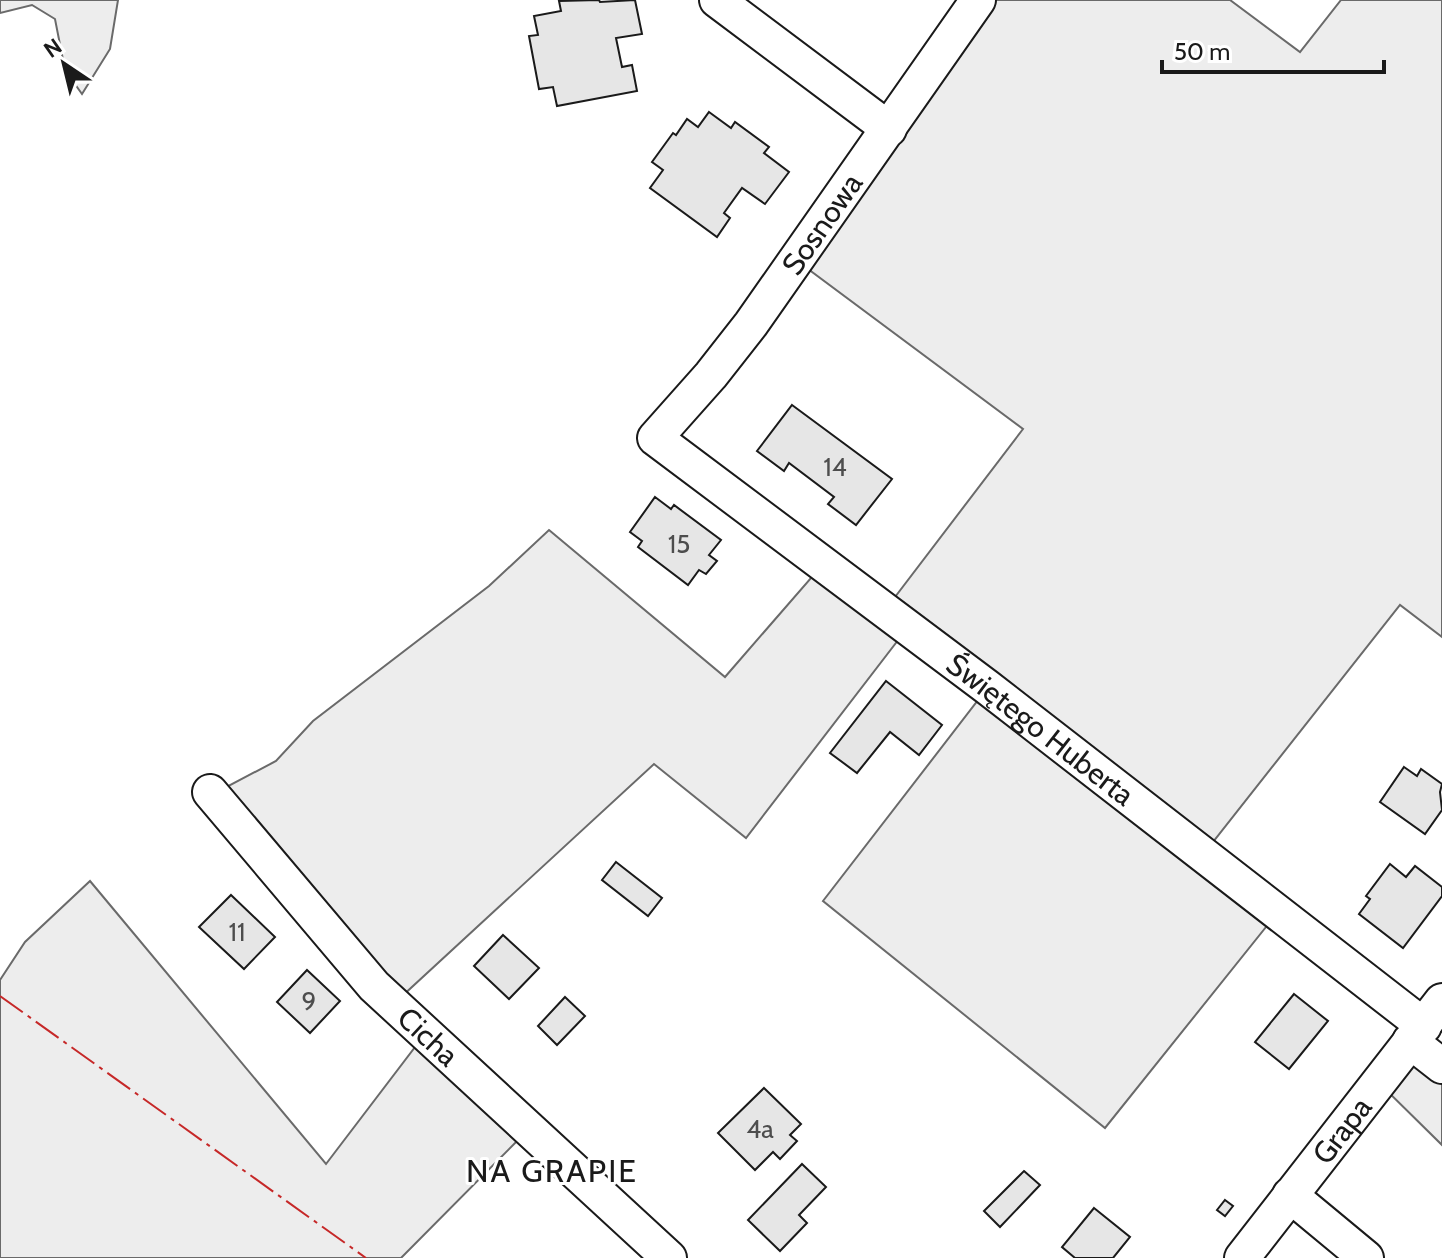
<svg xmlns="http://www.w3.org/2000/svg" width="1442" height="1258" viewBox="0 0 1442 1258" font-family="Cabin,sans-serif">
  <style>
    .green { fill: #ededed; stroke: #6a6a6a; stroke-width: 2 }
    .building { fill: #e6e6e6; stroke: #1a1a1a; stroke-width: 2 }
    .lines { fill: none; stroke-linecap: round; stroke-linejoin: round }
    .minor-casing { stroke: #1a1a1a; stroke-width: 38 }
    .minor { stroke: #fff; stroke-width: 34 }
    .power { stroke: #c62828; stroke-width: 2; stroke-dasharray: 28 6 4 6; stroke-linecap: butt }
    .labels { text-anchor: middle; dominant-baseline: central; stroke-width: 6; stroke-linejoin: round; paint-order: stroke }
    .number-label { font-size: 26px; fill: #4d4d4d }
    .street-label { font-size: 30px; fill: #1a1a1a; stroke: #fff }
    .neighbourhood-label { font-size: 32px; letter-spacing: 2px; fill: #1a1a1a; stroke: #fff }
  </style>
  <rect width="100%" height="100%" fill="#fff"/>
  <g class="green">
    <polygon points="0,0 118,0 110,49 82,94 65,70 55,19 32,5 0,13"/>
    <polygon points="983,0 1230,0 1300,52 1341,0 1442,0 1442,637 1400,605 1209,847 892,601 1023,429 800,263"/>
    <polygon points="549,530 725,677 817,571 902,635 746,838 654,764 400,998 215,793 276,761 313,721 489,586"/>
    <polygon points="982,695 1274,917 1105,1128 823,901"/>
    <polygon points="90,881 326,1164 425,1034 529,1129 401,1258 0,1258 0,980 25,942"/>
    <polygon points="1410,1041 1442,1066 1442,1145 1379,1083"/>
  </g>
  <g class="building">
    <polygon points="599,0 600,2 635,0 642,34 616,38 622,67 632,65 637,91 557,106 553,87 539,89 529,36 538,35 534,16 561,11 559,1"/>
    <polygon points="709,112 731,128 735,122 769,147 764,153 789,172 765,204 742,188 724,213 730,218 717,237 650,188 663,170 652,162 673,133 676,135 687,119 698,127"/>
    <polygon points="792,405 892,479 856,525 828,504 834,497 789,463 784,471 757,451"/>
    <polygon points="655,497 671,509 674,505 721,540 709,555 717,561 706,574 699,570 688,585 638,547 642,541 630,532"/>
    <polygon points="886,681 942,725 919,755 890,732 857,773 830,753"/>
    <polygon points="1404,767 1417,776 1421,769 1442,784 1440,792 1442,810 1425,834 1380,802"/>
    <polygon points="616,862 662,898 648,916 602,880"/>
    <polygon points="1390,864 1406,877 1415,866 1442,887 1442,896 1403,948 1359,914 1370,899 1366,896"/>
    <polygon points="231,895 275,937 244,969 199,927"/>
    <polygon points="503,935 539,968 509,999 474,966"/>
    <polygon points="307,970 340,1001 310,1033 277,1002"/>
    <polygon points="1294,994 1328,1021 1289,1069 1255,1042"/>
    <polygon points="565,997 585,1016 557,1045 538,1026"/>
    <polygon points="764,1088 801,1124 790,1135 797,1141 780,1159 773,1152 755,1170 718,1133"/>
    <polygon points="802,1164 826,1187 799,1215 807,1223 780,1251 748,1220"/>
    <polygon points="1024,1171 1040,1185 1000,1227 984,1211"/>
    <polygon points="1225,1200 1233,1206 1225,1216 1217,1210"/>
    <polygon points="1094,1208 1130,1237 1113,1258 1075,1258 1062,1247"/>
  </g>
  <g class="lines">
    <defs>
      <g id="minor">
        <polyline points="717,0 889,129"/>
        <path id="s1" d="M978,0l-227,324 -40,51 -56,63 332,249 437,339"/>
        <path id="s2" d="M210,792l164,194 295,272"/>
        <polyline points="1410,1041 1442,1066"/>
        <polyline points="1290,1195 1366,1258"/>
        <path id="s3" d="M1242,1258l200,-257"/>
      </g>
    </defs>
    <use href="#minor" class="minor-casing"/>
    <use href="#minor" class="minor"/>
    <polyline class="power" points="0,996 366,1258"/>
  </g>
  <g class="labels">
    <g class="number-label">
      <text x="835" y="467">14</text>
      <text x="679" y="544">15</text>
      <text x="237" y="932">11</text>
      <text x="309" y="1001">9</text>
      <text x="760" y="1129">4a</text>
    </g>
    <g class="street-label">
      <text transform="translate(822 224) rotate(-55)">Sosnowa</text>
      <text stroke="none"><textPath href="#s1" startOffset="1028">Świętego Huberta</textPath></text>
      <text stroke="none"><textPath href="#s2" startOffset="328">Cicha</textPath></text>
      <text stroke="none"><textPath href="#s3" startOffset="162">Grapa</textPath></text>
    </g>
    <g class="neighbourhood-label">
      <text x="552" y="1170">NA GRAPIE</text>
    </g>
  </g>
  <g transform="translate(64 64) rotate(325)" stroke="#ffffff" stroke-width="6" paint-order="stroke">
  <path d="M0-6L14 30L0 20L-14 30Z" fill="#1a1a1a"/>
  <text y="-12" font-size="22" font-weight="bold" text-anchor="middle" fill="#1a1a1a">N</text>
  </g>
  <path d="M1162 60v12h222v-12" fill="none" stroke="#1a1a1a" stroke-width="4"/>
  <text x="1174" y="60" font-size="24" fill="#1a1a1a" stroke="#ffffff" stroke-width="6" paint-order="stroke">50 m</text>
</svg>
